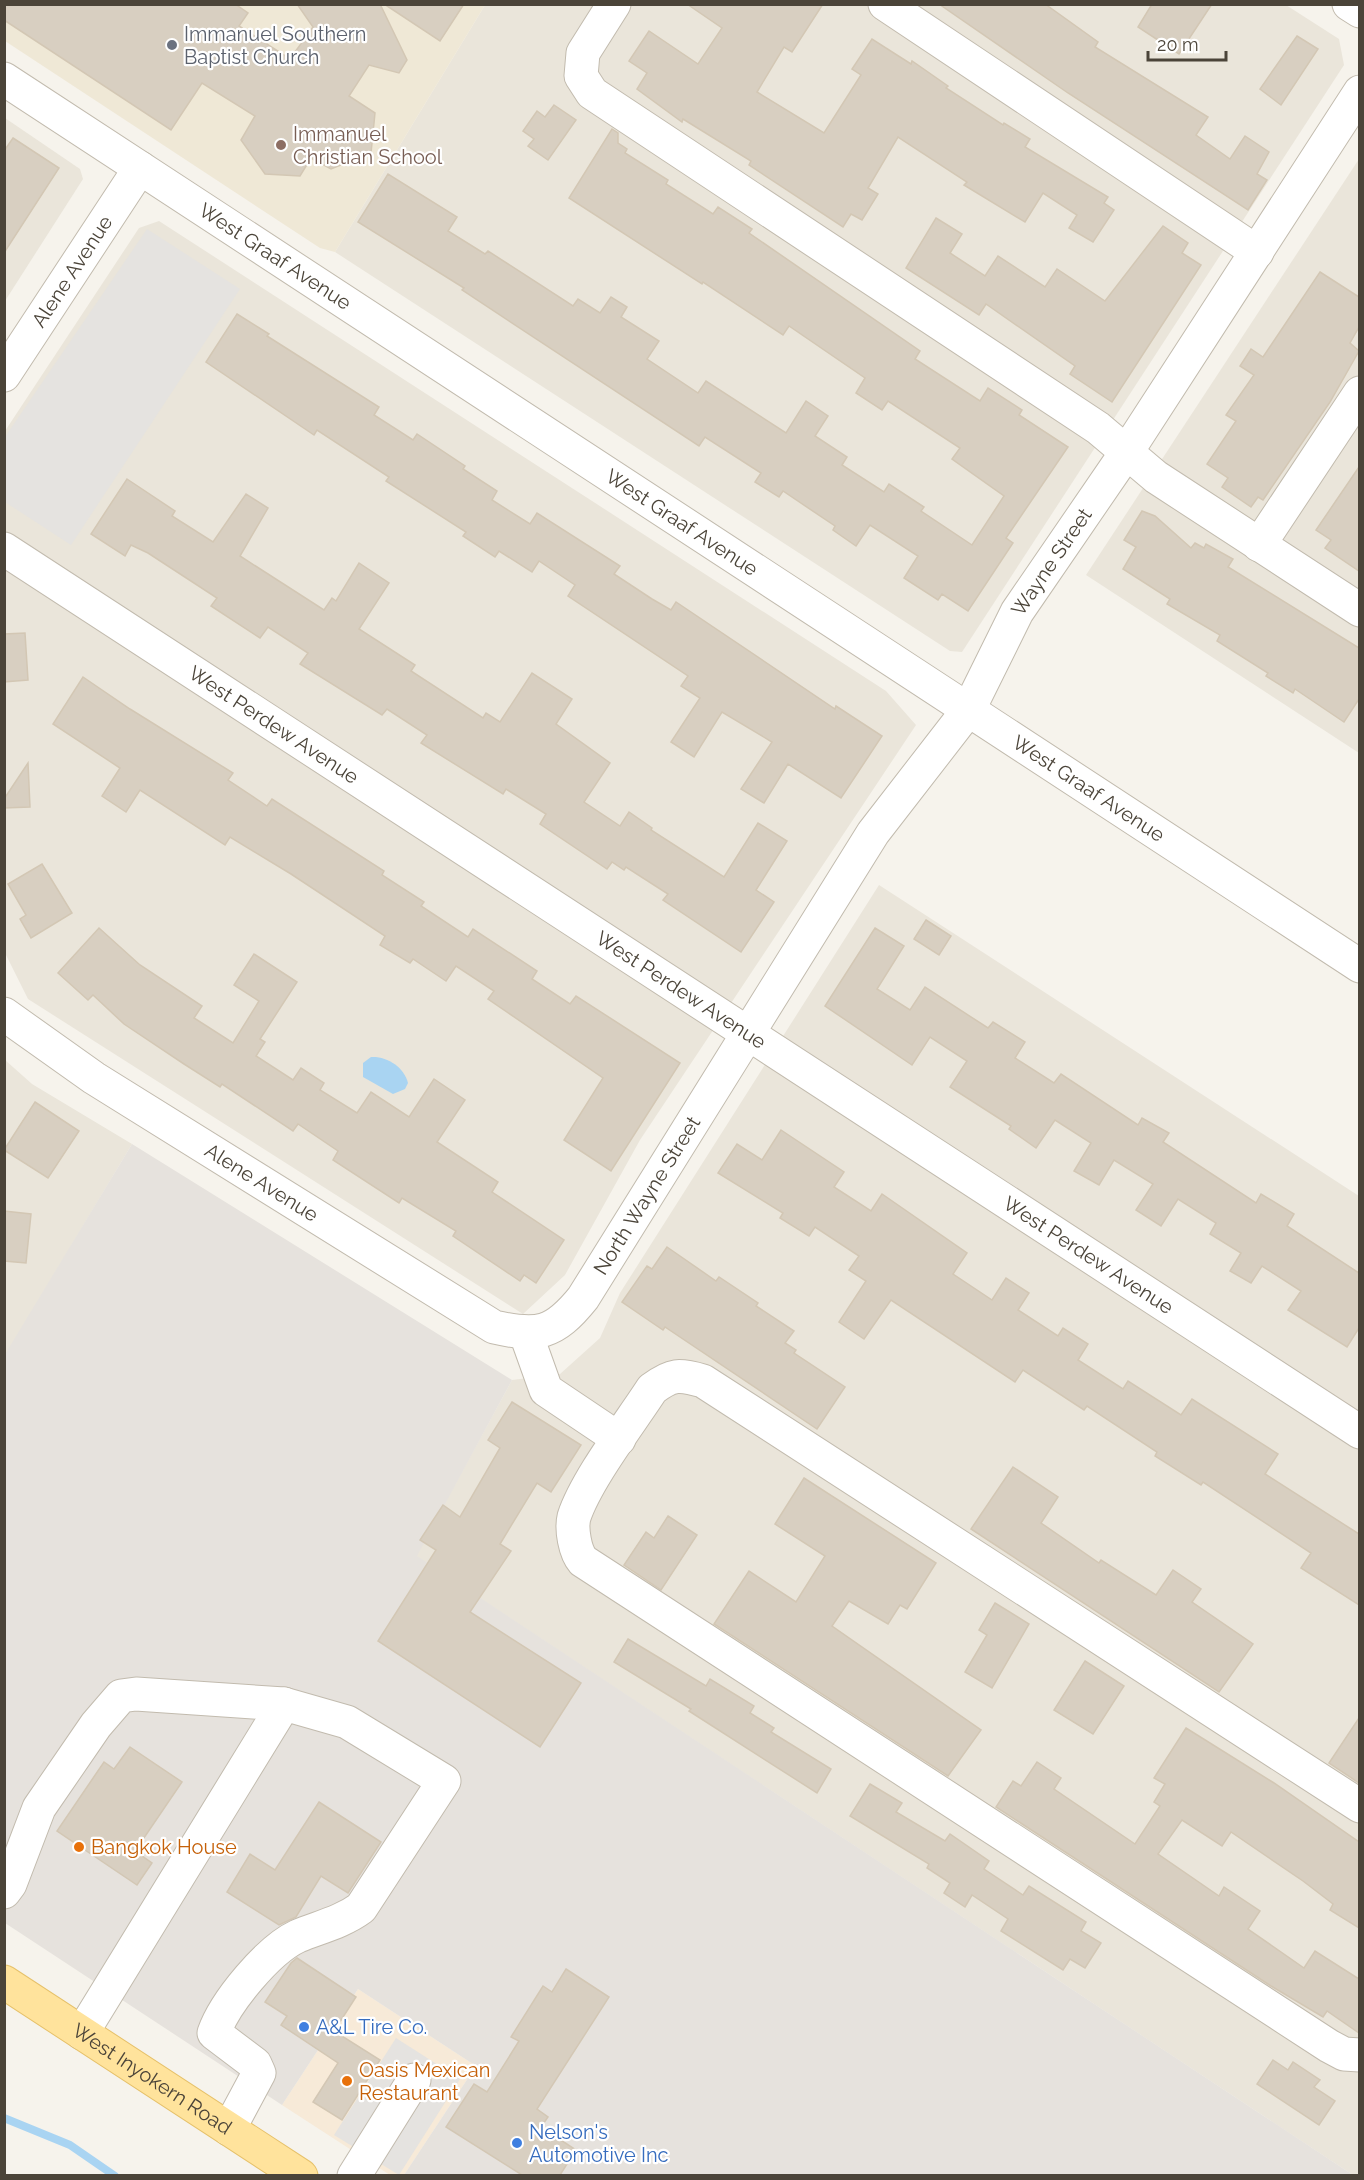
<svg xmlns="http://www.w3.org/2000/svg" width="1364" height="2180" viewBox="0 0 1364 2180" font-family="Raleway,sans-serif">
  <style>
    .residential { fill: #eae5da }
    .commercial { fill: #f7ead8 }
    .industrial { fill: #e6e2dd }
    .education { fill: #efe8d6 }
    .parking { fill: #e5e3e0 }
    .water { fill: #a9d4f2 }
    .lines { fill: none; stroke-linecap: round; stroke-linejoin: round }
    .stream { stroke: #a9d4f2; stroke-width: 8 }
    .building { fill: #d8cfc1; stroke: #d3c7b4; stroke-width: 1.5 }
    .minor-casing { stroke: #c2bbae; stroke-width: 35 }
    .major-casing { stroke: #e6c16a; stroke-width: 35 }
    .minor { stroke: #fff; stroke-width: 33 }
    .major { stroke: #ffe39c; stroke-width: 33 }
    .worship-dot { fill: #6b7280; stroke: #fff; stroke-width: 2 }
    .education-dot { fill: #8d6e63; stroke: #fff; stroke-width: 2 }
    .food-dot { fill: #e8710a; stroke: #fff; stroke-width: 2 }
    .shop-dot { fill: #3f7fe0; stroke: #fff; stroke-width: 2 }
    .labels { text-anchor: middle; dominant-baseline: central; stroke-width: 4.5; stroke-linejoin: round; paint-order: stroke }
    .worship-label { font-size: 20px; fill: #5b616d; stroke: #fff; text-anchor: start }
    .education-label { font-size: 20px; fill: #785e54; stroke: #fff; text-anchor: start }
    .street-label { font-size: 20px; fill: #4b4439; stroke: #fff }
    .food-label { font-size: 20px; fill: #c56008; stroke: #fff; text-anchor: start }
    .shop-label { font-size: 20px; fill: #366cbe; stroke: #fff; text-anchor: start }
  </style>
  <rect width="100%" height="100%" fill="#f6f3ec"/>
  <g class="residential">
    <polygon points="485,5 1286,5 1339,39 1344,65 962,652 950,651 335,252"/>
    <polygon points="5,118 80,169 83,179 5,301"/>
    <polygon points="1359,159 1359,753 1086,575"/>
    <polygon points="159,221 886,691 916,725 640,1140 565,1275 523,1314 28,999 5,953 5,431 139,228"/>
    <polygon points="879,885 1359,1196 1359,2175 1353,2175 416,1556 512,1380 560,1374 600,1338 620,1293"/>
    <polygon points="5,1060 32,1084 132,1144 5,1356"/>
  </g>
  <polygon class="commercial" points="358,1989 476,2066 404,2175 390,2175 282,2105"/>
  <polygon class="industrial" points="132,1144 512,1380 417,1556 1353,2175 404,2175 476,2066 358,1989 282,2105 5,1923 4,1356"/>
  <polygon class="education" points="4,5 485,5 335,252 320,248 5,41"/>
  <g class="parking">
    <polygon points="147,229 240,289 71,545 5,502 5,437"/>
    <polygon points="396,2038 460,2079 399,2175 334,2135"/>
  </g>
  <path class="water" d="M371,1057c16,-1 33,10 37,26l-3,6 -12,5 -30,-17v-14z"/>
  <g class="lines">
    <polyline class="stream" points="4,2118 70,2145 115,2176"/>
  </g>
  <g class="building">
    <polygon points="4,4 235,4 248,13 239,26 290,59 313,27 297,4 380,4 407,60 399,73 369,65 349,96 375,113 371,153 331,169 311,158 300,176 265,174 241,140 255,116 202,83 171,130 4,20"/>
    <polygon points="384,4 464,4 440,41"/>
    <polygon points="687,4 823,4 792,52 784,47 757,92 824,133 861,75 852,69 872,39 911,64 912,61 948,86 946,88 1003,125 1004,123 1030,139 1025,147 1108,197 1104,203 1114,210 1093,242 1069,228 1077,215 1043,193 1025,222 964,185 967,182 898,137 868,188 878,194 862,220 851,214 843,227 749,165 751,161 683,119 682,122 637,89 647,73 629,61 649,31 698,64 722,28"/>
    <polygon points="939,4 1045,4 1098,42 1095,47 1208,117 1196,135 1230,159 1245,136 1269,152 1257,174 1267,180 1248,210 1068,93"/>
    <polygon points="1152,4 1212,4 1179,54 1138,27"/>
    <polygon points="1297,36 1318,49 1281,105 1260,89"/>
    <polygon points="554,105 576,120 548,160 528,146 534,139 523,131 537,111 545,117"/>
    <polygon points="612,129 618,133 618,143 627,149 625,153 668,180 666,184 713,214 718,207 752,229 749,233 920,351 915,359 980,401 988,388 1022,410 1019,415 1068,447 1006,538 1013,543 968,611 942,594 938,600 904,578 918,556 870,525 856,546 833,530 835,526 783,491 779,497 755,482 761,473 705,437 699,446 462,290 464,288 358,222 388,174 457,217 448,231 485,254 488,251 573,306 578,299 600,313 611,297 627,307 621,317 659,341 647,359 698,393 706,381 786,433 806,401 828,416 815,436 847,457 842,465 884,492 889,484 924,507 921,511 972,545 1004,496 952,459 960,448 888,401 882,410 856,393 865,378 789,326 783,335 703,282 702,284 569,198"/>
    <polygon points="13,138 59,168 4,253 4,151"/>
    <polygon points="936,218 962,234 950,253 985,276 998,256 1045,287 1057,269 1105,301 1163,226 1188,243 1182,253 1201,265 1112,402 1070,374 1075,366 986,304 979,315 906,268"/>
    <polygon points="1320,272 1359,297 1359,327 1350,343 1359,351 1330,402 1263,500 1258,497 1251,507 1222,487 1228,478 1207,464 1236,421 1226,415 1254,375 1240,366 1251,349 1263,357"/>
    <polygon points="237,314 269,334 267,336 379,407 374,415 413,440 417,434 465,466 463,469 497,491 492,500 530,524 537,513 620,566 614,574 652,599 671,610 676,602 835,709 836,706 882,736 841,798 788,764 764,803 741,789 772,742 722,712 694,757 671,742 700,698 681,686 688,676 568,596 575,585 539,561 532,572 499,551 495,557 463,536 466,532 386,481 389,477 317,430 314,435 206,362"/>
    <polygon points="1359,467 1359,571 1325,548 1331,540 1316,530"/>
    <polygon points="127,479 175,511 172,516 213,542 246,494 268,508 240,556 324,610 332,598 336,601 359,563 389,583 359,629 415,665 411,671 483,718 486,713 500,722 532,673 572,699 556,724 610,763 584,802 620,826 629,812 652,828 651,830 724,877 758,823 787,841 756,890 774,902 741,952 663,900 668,894 626,867 624,870 612,862 607,869 540,824 546,814 506,789 503,794 421,743 427,735 387,709 382,715 300,664 308,653 268,627 260,638 211,606 217,598 148,553 131,545 125,556 91,534"/>
    <polygon points="1142,511 1155,516 1191,548 1195,543 1204,548 1206,544 1233,559 1228,567 1359,648 1359,699 1344,722 1295,689 1293,693 1266,676 1268,673 1217,641 1220,635 1167,604 1170,599 1123,569 1136,547 1124,540"/>
    <polygon points="25,633 28,680 4,682 4,634"/>
    <polygon points="83,677 130,709 233,773 228,780 267,806 272,799 384,871 382,875 424,902 421,906 468,937 473,929 537,971 532,979 570,1004 576,996 680,1063 611,1171 564,1140 603,1078 488,999 494,991 456,966 446,981 413,959 410,963 380,945 385,936 291,874 230,837 225,845 140,790 126,812 102,796 120,768 53,724"/>
    <polygon points="28,763 30,807 4,808 4,799"/>
    <polygon points="42,864 72,913 31,938 20,919 26,915 8,884"/>
    <polygon points="926,920 951,936 939,955 914,939"/>
    <polygon points="99,928 140,965 202,1006 194,1018 233,1043 259,1001 234,985 254,954 297,982 260,1039 265,1042 256,1056 293,1080 301,1068 324,1083 320,1090 357,1113 371,1092 409,1117 434,1079 465,1100 437,1142 498,1182 492,1192 564,1240 536,1283 524,1275 520,1281 453,1236 456,1231 402,1198 399,1203 333,1160 338,1151 298,1124 293,1131 222,1084 220,1087 184,1064 124,1024 93,995 88,1000 58,973"/>
    <polygon points="875,928 904,946 877,989 910,1010 925,987 988,1028 993,1022 1025,1042 1015,1058 1054,1083 1061,1074 1138,1125 1142,1118 1169,1133 1163,1142 1256,1203 1261,1194 1294,1214 1287,1226 1359,1273 1359,1328 1347,1347 1288,1310 1301,1291 1262,1266 1251,1283 1230,1271 1241,1253 1210,1234 1216,1223 1178,1199 1161,1226 1136,1210 1153,1184 1114,1160 1099,1185 1074,1171 1091,1143 1055,1120 1036,1148 1009,1129 1011,1126 950,1087 967,1061 930,1037 912,1065 825,1006"/>
    <polygon points="35,1102 79,1131 48,1178 4,1150"/>
    <polygon points="781,1130 844,1172 834,1187 871,1211 882,1194 967,1253 953,1274 992,1300 1006,1278 1029,1293 1018,1310 1058,1336 1063,1328 1088,1344 1078,1360 1123,1389 1128,1381 1181,1415 1192,1399 1278,1454 1265,1474 1359,1534 1359,1605 1301,1568 1311,1553 1203,1482 1201,1485 1155,1456 1157,1452 1087,1406 1084,1410 1023,1370 1015,1382 891,1300 864,1339 839,1322 866,1281 849,1270 859,1256 815,1227 809,1236 780,1218 783,1213 718,1173 737,1144 762,1160"/>
    <polygon points="4,1211 31,1214 26,1263 4,1261"/>
    <polygon points="667,1247 716,1281 719,1277 758,1303 756,1306 794,1331 785,1343 796,1350 794,1353 845,1387 817,1429 665,1327 663,1330 622,1302 647,1266 652,1269"/>
    <polygon points="512,1402 581,1445 551,1492 537,1483 500,1544 511,1551 470,1612 581,1683 540,1747 378,1641 436,1550 420,1540 443,1505 460,1517 500,1448 488,1440"/>
    <polygon points="1013,1467 1058,1497 1041,1523 1099,1563 1101,1560 1156,1595 1173,1570 1201,1589 1192,1602 1253,1644 1219,1692 971,1529"/>
    <polygon points="804,1478 936,1563 907,1609 900,1605 888,1624 849,1601 832,1626 981,1730 948,1776 714,1624 749,1571 796,1602 825,1556 775,1524"/>
    <polygon points="668,1516 697,1535 661,1590 624,1565 646,1532 654,1538"/>
    <polygon points="995,1603 1029,1624 992,1688 965,1672 987,1635 979,1630"/>
    <polygon points="628,1639 706,1686 710,1679 754,1706 750,1713 774,1728 771,1732 831,1769 817,1793 689,1711 691,1709 614,1662"/>
    <polygon points="1085,1661 1124,1686 1093,1734 1054,1710"/>
    <polygon points="1359,1718 1359,1783 1329,1763"/>
    <polygon points="1186,1728 1274,1783 1359,1842 1359,1928 1330,1910 1333,1904 1303,1881 1231,1832 1222,1846 1182,1820 1158,1854 1219,1896 1224,1887 1260,1911 1248,1929 1304,1968 1315,1951 1359,1979 1359,2033 1327,2011 1323,2017 1271,1986 996,1807 1013,1781 1021,1786 1037,1762 1061,1778 1054,1789 1135,1844 1160,1806 1154,1802 1165,1784 1154,1778"/>
    <polygon points="130,1747 182,1782 135,1851 152,1863 137,1885 57,1831 104,1762 114,1769"/>
    <polygon points="870,1784 902,1803 896,1812 945,1841 950,1834 989,1861 984,1869 1023,1895 1029,1886 1086,1922 1081,1931 1101,1943 1085,1968 1070,1959 1063,1970 1001,1931 1008,1919 972,1895 965,1907 944,1893 950,1883 927,1868 929,1864 850,1816"/>
    <polygon points="319,1802 381,1842 348,1893 321,1876 296,1917 279,1925 227,1892 250,1854 275,1870"/>
    <polygon points="297,1958 356,1997 334,2031 380,2060 342,2120 313,2102 338,2063 281,2025 287,2016 265,2002 291,1963"/>
    <polygon points="566,1969 609,1997 537,2109 548,2117 541,2127 576,2150 560,2175 522,2175 446,2127 474,2084 487,2092 519,2041 511,2037 543,1986 552,1992"/>
    <polygon points="1273,2060 1288,2070 1293,2062 1320,2080 1314,2087 1335,2101 1319,2125 1257,2084"/>
  </g>
  <g class="lines">
    <defs>
      <g id="minor">
        <polyline points="614,4 583,53 581,76 592,93 1098,428 1156,477 1360,610"/>
        <polyline points="885,4 1257,252"/>
        <polyline points="1349,4 1360,11"/>
        <path id="s1" d="M4,79l1356,887"/>
        <path id="s2" d="M4,375l136,-207"/>
        <polyline points="1259,545 1360,393"/>
        <path id="s3" d="M4,549l1356,883"/>
        <path id="s4" d="M4,1014l90,64 400,249c44,10 60,7 89,-29l290,-465 96,-124 48,-97 109,-159 234,-361"/>
        <polyline points="526,1334 546,1390 619,1439"/>
        <path d="M1360,1806l-657,-425c-24,-7 -31,-7 -51,8 -22,34 -66,91 -78,128 -3,12 1,35 9,44l746,485 15,8 16,1"/>
        <path d="M4,1892l6,-8 29,-76 57,-83 25,-29 15,-2 148,10 63,18 97,59 -83,127c-19,14 -41,19 -63,28 -30,14 -73,66 -84,97l41,31 4,9 -30,56"/>
        <polyline points="82,2033 284,1704"/>
        <polyline points="354,2176 414,2080"/>
      </g>
      <g id="major">
        <path id="s5" d="M4,1982l297,194"/>
      </g>
    </defs>
    <use href="#minor" class="minor-casing"/>
    <use href="#major" class="major-casing"/>
    <use href="#minor" class="minor"/>
    <use href="#major" class="major"/>
  </g>
  <circle class="worship-dot" cx="172" cy="45" r="6"/>
  <circle class="education-dot" cx="281" cy="145" r="6"/>
  <g class="food-dot">
    <circle cx="79" cy="1847" r="6"/>
    <circle cx="347" cy="2081" r="6"/>
  </g>
  <g class="shop-dot">
    <circle cx="304" cy="2027" r="6"/>
    <circle cx="517" cy="2143" r="6"/>
  </g>
  <g class="labels">
    <g class="worship-label">
      <text x="184" y="34">Immanuel Southern<tspan x="184" dy="23">Baptist Church</tspan></text>
    </g>
    <g class="education-label">
      <text x="293" y="134">Immanuel<tspan x="293" dy="23">Christian School</tspan></text>
    </g>
    <g class="street-label">
      <text stroke="none"><textPath href="#s1" startOffset="324">West Graaf Avenue</textPath></text>
      <text stroke="none"><textPath href="#s2" startOffset="124">Alene Avenue</textPath></text>
      <text stroke="none"><textPath href="#s1" startOffset="810">West Graaf Avenue</textPath></text>
      <text stroke="none"><textPath href="#s4" startOffset="1557">Wayne Street</textPath></text>
      <text stroke="none"><textPath href="#s3" startOffset="322">West Perdew Avenue</textPath></text>
      <text stroke="none"><textPath href="#s1" startOffset="1296">West Graaf Avenue</textPath></text>
      <text stroke="none"><textPath href="#s3" startOffset="808">West Perdew Avenue</textPath></text>
      <text stroke="none"><textPath href="#s4" startOffset="308">Alene Avenue</textPath></text>
      <text stroke="none"><textPath href="#s4" startOffset="804">North Wayne Street</textPath></text>
      <text stroke="none"><textPath href="#s3" startOffset="1294">West Perdew Avenue</textPath></text>
      <text stroke="none"><textPath href="#s5" startOffset="177">West Inyokern Road</textPath></text>
    </g>
    <g class="food-label">
      <text x="91" y="1847">Bangkok House</text>
      <text x="359" y="2070">Oasis Mexican<tspan x="359" dy="23">Restaurant</tspan></text>
    </g>
    <g class="shop-label">
      <text x="316" y="2027">A&amp;L Tire Co.</text>
      <text x="529" y="2132">Nelson's<tspan x="529" dy="23">Automotive Inc</tspan></text>
    </g>
  </g>
  <rect width="1364" height="2180" fill="none" stroke="#4b4439" stroke-width="12"/>
  <path d="M1148 51v9h78v-9" fill="none" stroke="#4b4439" stroke-width="3"/>
  <text x="1157" y="51" font-size="18" fill="#4b4439" stroke="#ffffff" stroke-width="4.5" paint-order="stroke">20 m</text>
</svg>
